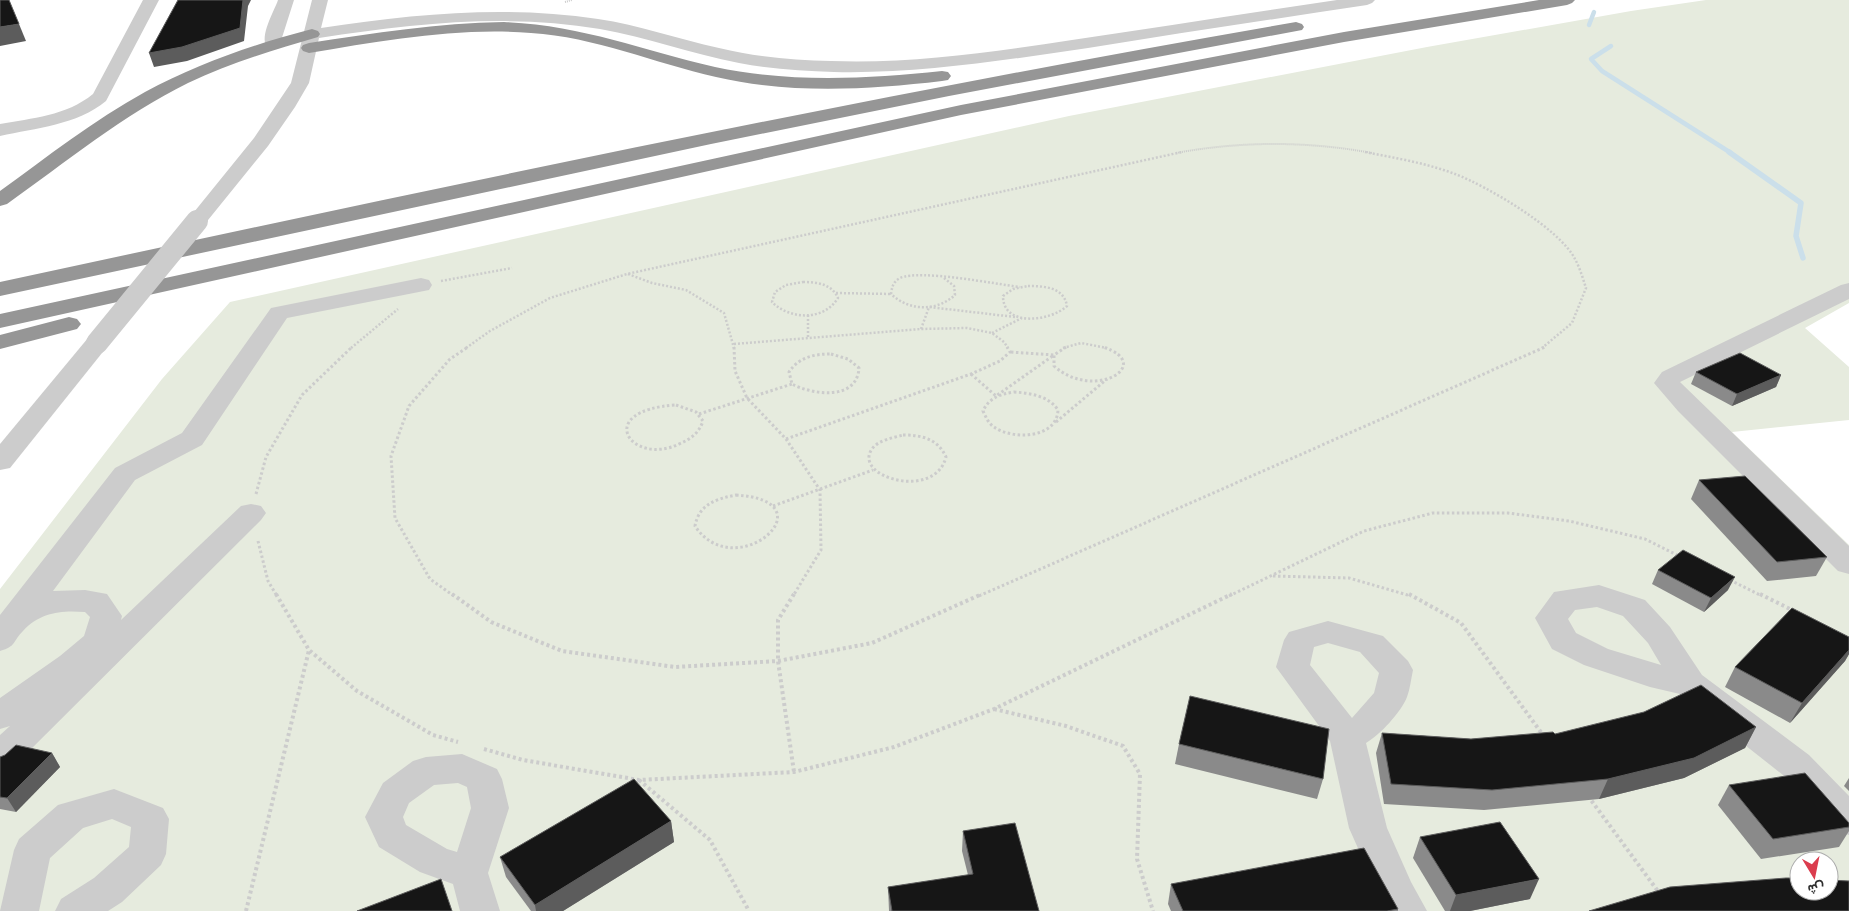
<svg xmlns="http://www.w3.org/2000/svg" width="1849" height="911" viewBox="0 0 1849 911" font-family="Overpass,Vazirmatn,sans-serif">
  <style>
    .green { fill: #e6ebde; fill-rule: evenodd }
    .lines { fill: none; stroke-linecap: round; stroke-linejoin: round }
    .stream-far1 { stroke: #cbdfea; stroke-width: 4.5 }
    .stream { stroke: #cbdfea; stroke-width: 5.5 }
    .path-far3 { stroke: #ccc; stroke-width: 2; stroke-dasharray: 1 1; stroke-linecap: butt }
    .path-far2 { stroke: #ccc; stroke-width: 2.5; stroke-dasharray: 2 2; stroke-linecap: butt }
    .path-far1 { stroke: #ccc; stroke-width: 3; stroke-dasharray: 2.5 2.5; stroke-linecap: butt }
    .path { stroke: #ccc; stroke-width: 4; stroke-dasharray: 3 3; stroke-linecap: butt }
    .minor { fill: #ccc; fill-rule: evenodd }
    .highway { fill: #969696; fill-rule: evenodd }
    .minor-bridge { stroke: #ccc; stroke-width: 22 }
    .wall { fill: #8a8a8a }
    .shaded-wall { fill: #5c5c5c }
    .building { fill: #161616; stroke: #5c5c5c }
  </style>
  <rect width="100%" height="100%" fill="#fff"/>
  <path class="green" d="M1706,0h143v303l-44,25 44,39v53l-117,12 117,113v366h-1849v-322l162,-210 68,-77 839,-186 358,-69 204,-36zM1799,861h30v30h-30z"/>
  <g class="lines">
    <g class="stream-far1">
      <polyline points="1589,25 1594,12"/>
      <polyline points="1611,46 1591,59 1602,71 1731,153"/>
    </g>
    <polyline class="stream" points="1729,152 1801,203 1796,236 1803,258"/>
    <g class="path-far3">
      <polyline points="565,2 572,0"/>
      <path d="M1176,153c65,-12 131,-12 196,0"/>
    </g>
    <g class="path-far2">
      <path d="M1365,152c30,6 61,11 90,22 32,12 105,55 120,85 5,9 8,20 11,29l-14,35 -30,25"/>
      <polyline points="628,274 652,283 686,290 724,313 734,348"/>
      <path d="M944,278l10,8 1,9c-19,17 -46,16 -64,-1 1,-7 2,-12 9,-16 20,-9 95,6 120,9"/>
      <polyline points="441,281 512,268"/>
      <path d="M803,282c14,0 29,2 35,16 -14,23 -48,22 -66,4l3,-10 11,-7z"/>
      <path d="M1028,286c16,0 36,1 39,20 -16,15 -64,22 -64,-10l10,-7z"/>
      <polyline points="836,293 891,294"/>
      <polyline points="808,315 808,337"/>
      <polyline points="921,329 929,307 1015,317"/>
      <polyline points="992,333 1022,318"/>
      <polyline points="734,344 921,329 967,328 992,333 1004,342 1008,348"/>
      <polyline points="351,348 398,309"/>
      <polyline points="466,348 490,331 550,298 627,274 1182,152"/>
      <polyline points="1063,348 1081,343 1107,348"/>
    </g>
    <g class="path-far1">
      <polyline points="734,347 735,371 747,398 786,439 820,490 821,550 793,596"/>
      <path d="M1066,347l-12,8v11c40,36 102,-2 49,-19"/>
      <path d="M831,354l17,5 11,9c-2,33 -46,27 -67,16l-3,-12c10,-15 25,-18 42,-18z"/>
      <polyline points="971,374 996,396 1054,355 1010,352"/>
      <path d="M1014,392c16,1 35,4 44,18 -1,29 -46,30 -64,17 -6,-4 -8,-10 -11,-16 6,-13 17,-17 31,-19z"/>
      <path d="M676,405l20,7 7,9c-4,12 -12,18 -24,23 -48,23 -87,-34 -3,-39z"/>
      <polyline points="699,414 792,384"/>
      <polyline points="1056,422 1107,379"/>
      <path d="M903,435c19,0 35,4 43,22 -11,44 -94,20 -74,-8 6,-9 21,-11 31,-14z"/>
      <polyline points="786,439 971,374 1000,361 1010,352 1007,347"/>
      <polyline points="256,494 266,457 302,395 352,347"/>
      <path d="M736,495c97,6 -1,92 -41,31 4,-22 21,-27 41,-31z"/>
      <polyline points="773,506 873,470"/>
      <polyline points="258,541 268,581 277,596"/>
      <polyline points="1273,576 1349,578 1411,596"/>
      <polyline points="1730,580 1762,596"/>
      <polyline points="454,596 430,579 395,518 391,456 409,406 450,359 468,347"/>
      <polyline points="979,596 1545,347"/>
      <polyline points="1229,596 1364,531 1433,513 1508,513 1569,521 1645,539 1679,556"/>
    </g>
    <g class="path">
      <polyline points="276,594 309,650 357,691 433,735 458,742"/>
      <polyline points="452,594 491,622 562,651 675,667 778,661 872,643 982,594"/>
      <polyline points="794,594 778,620 778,661 794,772"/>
      <polyline points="1409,594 1461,623 1543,735"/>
      <polyline points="1760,594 1794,611"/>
      <polyline points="994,709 1066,726 1123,746 1140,774 1137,859 1153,911"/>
      <polyline points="484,749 523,760 639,780 794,772 894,747 994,709 1232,594"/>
      <polyline points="639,780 710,840 749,911"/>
      <polyline points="1588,796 1660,894"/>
      <polyline points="246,911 309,650"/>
    </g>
    <g class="minor">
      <path d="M143,0h16l-53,101c-29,24 -70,27 -106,35v-12c32,-6 66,-8 93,-30z"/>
      <path d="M278,0h16l-15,47h-12c-8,-11 7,-35 11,-47z"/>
      <path d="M312,0h16l-7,28c92,-14 185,-23 277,-9 41,6 80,20 121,29 37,9 74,12 112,13 80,3 162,-9 241,-21 89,-13 177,-27 265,-40h38l-3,3 -5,2c-93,14 -186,28 -279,43 -83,12 -169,26 -254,24 -31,-1 -64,-3 -95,-9 -47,-9 -92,-26 -139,-34 -94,-16 -188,-5 -281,9l-10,45 -14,24 -27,39 -64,79 -7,2 -7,-2 -4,-4 4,-4 64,-79 37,-55z"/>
      <path d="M421,278l8,2 3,5 -3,5 -142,28 -85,127 -67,35 -82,111 32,-1 22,4 15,22 -1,4 120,-114 10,-2 10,2 5,7 -5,7 -248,247 -13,4v-36l10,-9 -10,3v-31l60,-42 24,-20 6,-19 -5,-5c-23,-2 -45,0 -62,19 -11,11 -6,15 -23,20v-36l115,-147 67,-35 89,-125z"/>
      <polygon points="1849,283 1849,299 1680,382 1849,546 1849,574 1838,571 1678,411 1654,383 1662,372 1841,285"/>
      <polygon points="97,336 106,338 109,343 106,348 10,468 0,470 0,444 88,338"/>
      <path d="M1599,585l46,15 25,27 32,48 107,80 40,41v39l-13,-4 -53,-56 -103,-81 -30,-7 -66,-22 -32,-16 -17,-31 19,-26zM1597,607l26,9 25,27 13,22 -53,-16 -32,-16 -8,-14 7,-9z"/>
      <path d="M1328,621l55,15 25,25 5,9c-2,9 -3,19 -6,27 -6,15 -27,38 -41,46l21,85 24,54 16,29h-41l-37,-83 -19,-87 -54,-74 8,-27 5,-8zM1328,643l32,9 19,21 -5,20 -22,25 -42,-53 4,-18z"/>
      <path d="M462,754l35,15 5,10 7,29 -21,65 12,38h-40l-7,-27 -33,-12 -41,-25 -14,-30 18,-34 30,-22 13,-4zM458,783l9,4 4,21 -14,44 -10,-3 -41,-24 -3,-8 6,-14 25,-18z"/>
      <polygon points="114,789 163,808 169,819 166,854 161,865 122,902 108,911 55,911 61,899 94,878 129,847 131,827 112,819 83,828 50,858 39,911 0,911 14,850 19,839 58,805"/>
    </g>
    <g class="highway">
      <polygon points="1539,0 1575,0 1572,3 1567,5 1344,42 961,115 0,328 0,314 961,105 1344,32"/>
      <path d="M504,22c78,3 137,28 211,45 75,16 151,12 227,4l6,1 3,4 -3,4 -6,1c-76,9 -152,13 -226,-4 -62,-14 -121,-40 -185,-44 -74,-6 -149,8 -222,20l-6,-2 -2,-3 2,-3 6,-2c65,-10 129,-20 195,-21z"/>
      <path d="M1296,22l6,2 2,3 -2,3 -353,66 -238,48 -711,152v-14c431,-93 862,-185 1296,-260z"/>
      <path d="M312,29l6,2 2,3 -2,3c-44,13 -89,26 -130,46 -65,32 -122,79 -181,121l-7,2v-15c47,-34 94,-71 145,-99 52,-28 109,-48 167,-63z"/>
      <polygon points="69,317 77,319 81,324 77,329 0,349 0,335"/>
    </g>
    <polyline class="minor-bridge" points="97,343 197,221"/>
  </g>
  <g class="wall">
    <polygon points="1696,372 1781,375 1776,387 1732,406 1691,384"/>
    <polygon points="1699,480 1827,557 1816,576 1767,581 1691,499"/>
    <polygon points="1658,570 1728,590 1704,612 1652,584"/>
    <polygon points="1849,637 1849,654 1845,661 1790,723 1725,687 1735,667"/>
    <polygon points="1756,727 1745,748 1684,778 1599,799 1484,810 1384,804 1376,753 1382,733 1471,739 1555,734"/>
    <polygon points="1179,744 1323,779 1317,799 1175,764"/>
    <polygon points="52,753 60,767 16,812 0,809 0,757"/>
    <polygon points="1849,778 1849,791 1844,786"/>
    <polygon points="1729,785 1849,823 1849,831 1839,847 1761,859 1718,805"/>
    <polygon points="671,821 674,842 563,911 531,911 506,877 500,857"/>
    <polygon points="963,831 1039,911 889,911 888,887 968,875 962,851"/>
    <polygon points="1420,837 1530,899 1470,911 1445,911 1413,858"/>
    <polygon points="1171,884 1398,909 1398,911 1171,911 1168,904"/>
  </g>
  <g class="shaded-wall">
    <polygon points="243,0 251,0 248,6 244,41 187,61 154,67 149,53"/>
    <polygon points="19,24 26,41 0,46 0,27"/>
    <polygon points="1781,375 1776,387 1732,406 1737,394"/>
    <polygon points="1735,577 1728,590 1704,612 1711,598"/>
    <polygon points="1849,650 1849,654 1845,661 1790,723 1802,703"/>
    <polygon points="1756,727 1745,748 1684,778 1599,799 1608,779"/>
    <polygon points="52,753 60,767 16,812 7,798"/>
    <polygon points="671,821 674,842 563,911 536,911 535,905"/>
    <polygon points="1539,879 1530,899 1470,911 1450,911 1456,895"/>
  </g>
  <g class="building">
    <polygon points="0,0 9,0 19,24 0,27"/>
    <polygon points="178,0 243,0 240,28 182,47 149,53"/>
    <polygon points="1740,353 1781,375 1737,394 1696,372"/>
    <polygon points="1745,476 1827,557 1777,562 1699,480"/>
    <polygon points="1683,550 1735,577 1711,598 1658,570"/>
    <polygon points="1792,608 1849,637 1849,650 1802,703 1735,667"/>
    <polygon points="1701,685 1756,727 1694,758 1608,779 1492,790 1391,784 1382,733 1471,739 1553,732 1555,734 1644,712"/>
    <polygon points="1190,696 1329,729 1323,779 1179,744"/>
    <polygon points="16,745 52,753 7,798 0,797 0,757 5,755"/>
    <polygon points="1805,773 1849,823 1849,827 1773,839 1729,785"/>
    <polygon points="634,779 671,821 535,905 500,857"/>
    <polygon points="1500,822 1539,879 1456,895 1420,837"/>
    <polygon points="1015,823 1039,911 892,911 888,887 973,874 963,831"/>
    <polygon points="1364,848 1398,909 1387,911 1183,911 1171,884"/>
    <polygon points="1786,878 1799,878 1799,891 1829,891 1829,880 1849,881 1849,911 1589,911 1670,887"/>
    <polygon points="441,879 452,911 357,911"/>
  </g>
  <g transform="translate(1814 876) rotate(170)"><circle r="24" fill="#ffffff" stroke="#acacac"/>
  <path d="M0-4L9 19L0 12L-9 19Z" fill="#db3d4e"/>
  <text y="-8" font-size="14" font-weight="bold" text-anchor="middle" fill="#2f2f2f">ش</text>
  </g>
</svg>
